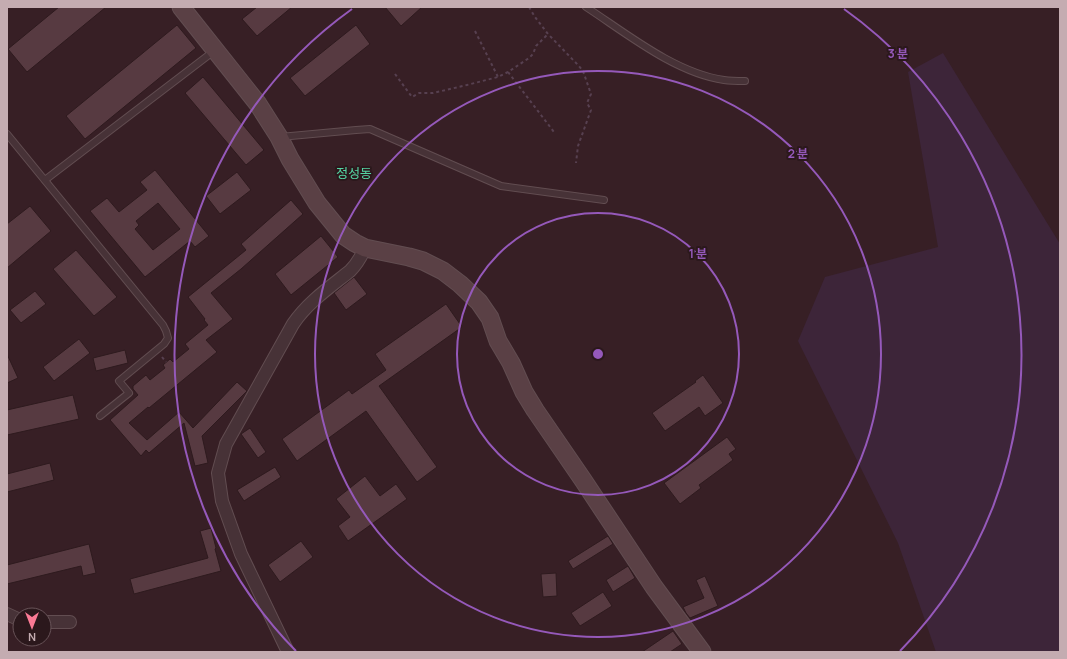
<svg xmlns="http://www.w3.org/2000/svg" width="1067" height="659" viewBox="0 0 1067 659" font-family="Manrope,'Noto Sans KR',sans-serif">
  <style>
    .green { fill: #3d2539 }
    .building { fill: #573a41; stroke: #2e1a1e; fill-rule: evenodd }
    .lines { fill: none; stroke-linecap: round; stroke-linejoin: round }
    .lane-casing { stroke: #624d51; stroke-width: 8 }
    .street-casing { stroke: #624d51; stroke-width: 14 }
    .secondary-casing { stroke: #624d51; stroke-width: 19 }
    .path { stroke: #574050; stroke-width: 2; stroke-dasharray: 3 3; stroke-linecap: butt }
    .lane { stroke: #473237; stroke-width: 6 }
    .street { stroke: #473237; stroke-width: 12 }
    .secondary { stroke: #5a4045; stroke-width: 17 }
    .ring { fill: none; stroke: #9559ba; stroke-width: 2 }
    .labels { text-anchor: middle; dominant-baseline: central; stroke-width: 4; stroke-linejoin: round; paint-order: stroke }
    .neighbourhood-label { font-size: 13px; fill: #55d6a4; stroke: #2b181c }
    .centre { fill: #9559ba; stroke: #2b181c; stroke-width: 2 }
    .ring-label { font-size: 12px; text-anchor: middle; font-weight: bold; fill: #9559ba; stroke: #2b181c; stroke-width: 4; stroke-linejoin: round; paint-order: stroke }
  </style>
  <rect width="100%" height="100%" fill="#371f25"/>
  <polygon class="green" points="943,53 1060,244 1060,652 936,652 898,543 798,341 825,277 938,247 908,72"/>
  <g class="building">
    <polygon points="59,7 106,7 27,72 8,49"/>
    <polygon points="257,7 292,7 257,36 242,19"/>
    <polygon points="385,7 422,7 401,26"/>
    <polygon points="177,25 196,48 85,139 66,116"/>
    <polygon points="356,25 370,44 305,96 290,78"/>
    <polygon points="203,77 264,150 246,165 185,93"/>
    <path d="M155,170l54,66 -14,11 -5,-6 -45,36 -55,-66 17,-13 12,14 28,-22 -7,-8zM158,203l22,26 -27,21 -18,-21 4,-4 -3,-4z"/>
    <polygon points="237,172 251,190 220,214 206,196"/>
    <polygon points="291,200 303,214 241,269 211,293 233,319 206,340 217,352 149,408 148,407 129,423 147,440 179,412 193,428 237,382 247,391 202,436 208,463 195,466 184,423 149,453 146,450 141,456 110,420 138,395 133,389 133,386 146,375 150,380 165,368 163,365 170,359 173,362 189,349 185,344 208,325 204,320 205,319 188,297 246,250 241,244"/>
    <polygon points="30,206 51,231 7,268 7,224"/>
    <polygon points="321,236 338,257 291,295 275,274"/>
    <polygon points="76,250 117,297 94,316 53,269"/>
    <polygon points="354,277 367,294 346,310 334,293"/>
    <polygon points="35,291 46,304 21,323 10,310"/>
    <polygon points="446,304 462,327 379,386 437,467 417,482 366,411 297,461 282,439 349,390 352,394 386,370 375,354"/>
    <polygon points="79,339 90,353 54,381 43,367"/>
    <polygon points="125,350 128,363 96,371 93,358"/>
    <polygon points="7,354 18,378 7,383"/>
    <polygon points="703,375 723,403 705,416 699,407 665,431 652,413 696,382 695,381"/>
    <polygon points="73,395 79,419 7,435 7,410"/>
    <polygon points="250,428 266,452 258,458 241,434"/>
    <polygon points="727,437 736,449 729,454 733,460 699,485 701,488 680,504 664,483"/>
    <polygon points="50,463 54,480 7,492 7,474"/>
    <polygon points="275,467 281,477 244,501 237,490"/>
    <polygon points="365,476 380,496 396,484 407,499 348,541 338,526 350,517 336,499"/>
    <polygon points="211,528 216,548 215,549 221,571 134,594 130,579 208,558 200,531"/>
    <polygon points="608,536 613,544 573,569 568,561"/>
    <polygon points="301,541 313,557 280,582 268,565"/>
    <polygon points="89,544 96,573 83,576 81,566 7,584 7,565"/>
    <polygon points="628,566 635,578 613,592 606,580"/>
    <polygon points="556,573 557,596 543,597 541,574"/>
    <polygon points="705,576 718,606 690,618 686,613 683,607 704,598 696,580"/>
    <polygon points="603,592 612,606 580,626 571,613"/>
    <polygon points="673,631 682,644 670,652 642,652"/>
  </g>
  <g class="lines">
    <defs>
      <g id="lane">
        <path d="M586,7c40,26 89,66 138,73 7,1 14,1 21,1"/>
        <polyline points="7,134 163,325 166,331 168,338 164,344 119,381 129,393 100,416"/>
        <polyline points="280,137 356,130 370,129 501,186 604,200"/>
        <polyline points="45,180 214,51"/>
      </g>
      <g id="street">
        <polyline points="7,614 20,620"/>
        <polyline points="44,622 70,622"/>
        <path d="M288,652l-47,-98 -19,-53 -4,-28 8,-29 67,-120c15,-22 37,-37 57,-53 7,-7 11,-14 15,-23"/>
      </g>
      <polyline id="secondary" points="181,7 258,104 279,137 290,159 317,203 343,235 355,243 365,248 409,257 423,261 443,271 460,284 479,302 490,318 498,341 511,363 524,392 535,410 583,480 654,587 702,652"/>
    </defs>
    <use href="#lane" class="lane-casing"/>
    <use href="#street" class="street-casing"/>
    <use href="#secondary" class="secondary-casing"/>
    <g class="path">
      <polyline points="529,7 535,17 548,34 578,65 583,71 591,94 587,103 591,110 578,146 576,163"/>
      <polyline points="475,31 498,77"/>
      <polyline points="508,72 554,132"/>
      <polyline points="395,74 412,97 419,93 433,93 467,85 498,77 508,72 529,58 533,54 536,46 548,34"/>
      <polyline points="162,357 166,362"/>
    </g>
    <use href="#lane" class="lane"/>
    <use href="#street" class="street"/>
    <use href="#secondary" class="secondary"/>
  </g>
  <g class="ring">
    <circle cx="598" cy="354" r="141"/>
    <circle cx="598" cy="354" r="283"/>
    <path d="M296 651A424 424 0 0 1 352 9M844 9A424 424 0 0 1 900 651"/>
  </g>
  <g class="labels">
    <g class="neighbourhood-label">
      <text x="354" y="173">정성동</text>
    </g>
  </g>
  <circle cx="598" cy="354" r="6" class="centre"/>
  <g class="ring-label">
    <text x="898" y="58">3 분</text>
    <text x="798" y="158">2 분</text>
    <text x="698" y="258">1 분</text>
  </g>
  <rect width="1067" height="659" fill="none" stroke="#c4acb1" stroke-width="16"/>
  <g transform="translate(32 627) rotate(180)"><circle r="19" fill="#2b181c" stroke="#685358"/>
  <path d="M0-3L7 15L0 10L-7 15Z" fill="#fb7a95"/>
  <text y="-6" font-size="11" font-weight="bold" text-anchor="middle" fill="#c4acb1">N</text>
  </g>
</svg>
